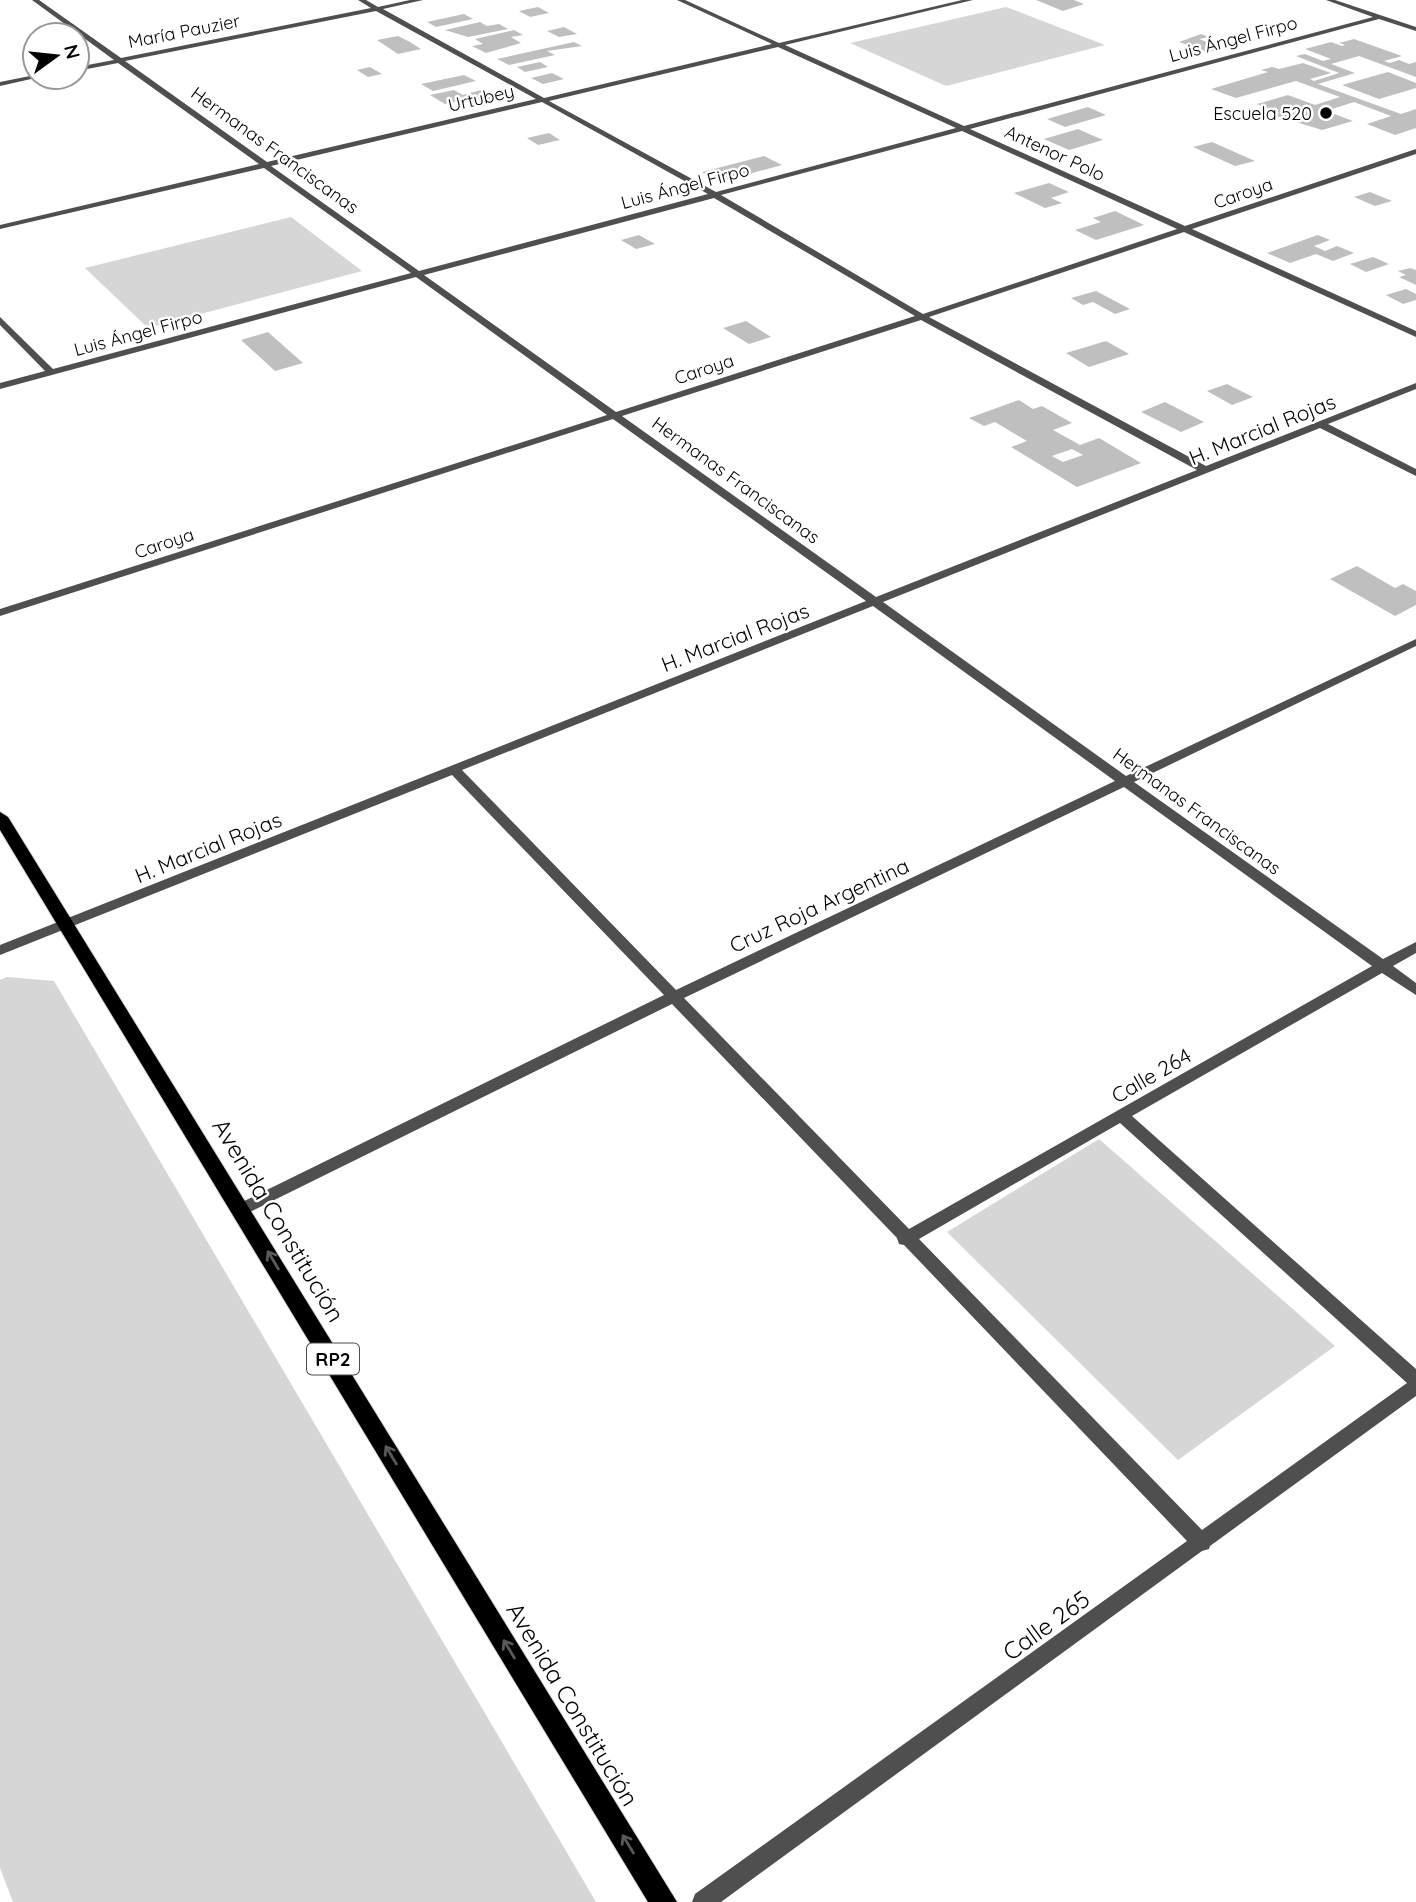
<svg xmlns="http://www.w3.org/2000/svg" width="1416" height="1902" viewBox="0 0 1416 1902" font-family="Quicksand,sans-serif">
  <style>
    .green { fill: #d6d6d6 }
    .building { fill: #bfbfbf; fill-rule: evenodd }
    .lines { fill: none; stroke-linecap: round; stroke-linejoin: round }
    .primary-casing { stroke: #dbdbdb; stroke-width: 2 }
    .street { fill: #4f4f4f; fill-rule: evenodd }
    .primary { fill: #000; fill-rule: evenodd }
    .oneway { stroke: #595959 }
    .poi-dot { fill: #000; stroke: #fff; stroke-width: 2.5 }
    .labels { text-anchor: middle; dominant-baseline: central; stroke-width: 5; stroke-linejoin: round; paint-order: stroke }
    .far-street-label { font-size: 18px; fill: #000; stroke: #fff }
    .far-poi-label { font-size: 18px; fill: #000; stroke: #fff; text-anchor: end }
    .shield { fill: #fff; stroke: #4c4c4c; stroke-width: 2 }
    .shield-label { font-size: 19px; font-weight: bold; fill: #000 }
    .street-label { font-size: 21px; fill: #000; stroke: #fff }
    .near-street-label { font-size: 24px; fill: #000; stroke: #fff }
  </style>
  <rect width="100%" height="100%" fill="#fff"/>
  <g class="green">
    <polygon points="1006,7 1105,45 946,86 850,43"/>
    <polygon points="291,217 362,271 148,328 85,268"/>
    <polygon points="7,977 54,981 596,1902 13,1902 0,1868 0,980"/>
    <polygon points="1099,1139 1335,1346 1178,1460 947,1232"/>
  </g>
  <g class="building">
    <polygon points="1036,0 1074,0 1084,4 1063,11"/>
    <polygon points="538,7 549,13 530,17 519,11"/>
    <polygon points="464,14 473,19 436,27 427,22"/>
    <polygon points="480,22 487,26 499,24 508,29 468,37 445,30"/>
    <polygon points="564,27 577,34 559,37 547,31"/>
    <polygon points="514,30 523,35 511,37 521,43 486,53 472,46 483,44 475,39"/>
    <polygon points="1201,34 1209,37 1199,39 1223,48 1208,52 1179,42"/>
    <polygon points="398,36 410,42 421,49 398,54 377,40"/>
    <polygon points="1354,39 1402,56 1384,61 1390,63 1399,60 1409,64 1416,62 1416,77 1359,56 1331,64 1355,73 1318,84 1401,114 1416,109 1416,128 1395,135 1367,124 1391,116 1354,102 1326,111 1353,121 1322,130 1273,115 1280,113 1257,104 1288,95 1315,105 1340,97 1296,81 1236,98 1211,89 1268,72 1261,70 1272,67 1279,69 1303,63 1331,73 1310,79 1314,81 1339,73 1296,56 1305,54 1323,61 1331,59 1305,49 1331,42 1342,46 1345,45 1339,43"/>
    <polygon points="574,42 582,46 547,51 555,55 509,65 497,59"/>
    <polygon points="540,62 548,67 525,72 517,67"/>
    <polygon points="370,67 382,74 368,77 357,70"/>
    <polygon points="1388,72 1416,83 1416,88 1379,99 1342,85"/>
    <polygon points="552,73 564,79 543,84 531,78"/>
    <polygon points="464,75 476,81 433,91 421,84"/>
    <polygon points="454,90 463,95 481,90 494,98 475,102 469,99 445,104 430,95"/>
    <polygon points="1088,107 1106,115 1065,127 1047,119"/>
    <polygon points="1078,129 1103,140 1069,150 1044,139"/>
    <polygon points="549,133 560,140 538,145 527,138"/>
    <polygon points="1212,142 1255,161 1235,166 1193,147"/>
    <polygon points="764,156 782,165 719,182 702,172"/>
    <polygon points="1049,183 1069,192 1051,198 1062,203 1045,208 1014,193"/>
    <polygon points="1370,192 1392,201 1375,206 1354,197"/>
    <polygon points="1115,211 1144,225 1096,240 1075,230 1101,222 1093,218"/>
    <polygon points="639,235 655,244 636,249 621,240"/>
    <polygon points="1318,235 1330,240 1314,246 1325,251 1337,246 1354,253 1333,261 1316,254 1290,263 1267,253"/>
    <polygon points="1373,257 1389,264 1366,272 1350,264"/>
    <polygon points="1410,268 1416,270 1416,285 1399,277 1406,275 1398,271"/>
    <polygon points="1406,289 1416,294 1416,300 1403,304 1386,295"/>
    <polygon points="1096,291 1130,309 1115,314 1093,302 1083,305 1071,298"/>
    <polygon points="746,321 771,337 749,344 723,328"/>
    <polygon points="268,332 303,363 275,371 241,340"/>
    <polygon points="1106,341 1129,354 1089,367 1066,353"/>
    <polygon points="1227,384 1253,397 1232,405 1207,391"/>
    <path d="M1019,400l14,9 9,-3 30,17 -19,7 27,15 19,-7 42,25 -64,24 -66,-40 16,-6 -32,-19 -11,4 -15,-8zM1072,449l11,6 -20,7 -11,-6z"/>
    <polygon points="1165,402 1204,422 1181,432 1141,412"/>
    <polygon points="1357,566 1395,588 1403,584 1416,591 1416,605 1395,616 1330,579"/>
  </g>
  <g class="lines">
    <defs>
      <polygon id="primary" points="0,812 8,817 677,1902 648,1902 0,830"/>
    </defs>
    <use href="#primary" class="primary-casing"/>
    <g class="street">
      <path d="M32,0h7l82,58 250,-50 -13,-8h8l12,7 32,-7h13l-40,9 161,89 228,-54 -95,-44h8l94,43 183,-43h11l-188,45 179,81 409,-109 -47,-17h9l81,27v4l-37,-12 -409,110 215,97 231,-77v5l-224,75 224,102v6l-232,-105 -255,85 277,149 210,-83v6l-88,35 88,45v7l-96,-48 -437,174 243,174 290,-137v7l-282,136 249,177 33,-17v11l-23,13 23,17v12l-34,-22 -250,143 284,253v27l-206,150 -1,3 -7,2 -481,351h-29l3,-8 492,-353 -283,-296 -5,-1 -2,-6 -225,-234 -424,209 -6,2 -6,-2 -2,-4 2,-4 428,-210 -212,-220 -452,180v-10l866,-344 -253,-182 -613,197v-7l607,-194 -191,-138 -416,112v-6l45,-12 -45,-46v-8l53,52 358,-96 -147,-105 -264,61v-4l259,-61 -141,-101 -41,8v-4l37,-7zM376,11l160,88 -269,63 -142,-101zM778,47l178,81 -240,64 -167,-91zM542,102l166,92 -289,77 -148,-105zM962,131l215,98 -254,85 -202,-119zM714,198l201,118 -299,96 -192,-137zM921,320l276,150 -321,127 -254,-181zM873,606l242,175 -439,209 -214,-220zM1124,787l248,179 -463,263 -225,-231zM1120,1123l287,260 -205,147 -283,-291z"/>
      <polygon points="35,75 35,77 40,77 0,86 0,82"/>
    </g>
    <use href="#primary" class="primary"/>
  </g>
  <defs><path id="oneway-shaft" d="M-6 0H5M1.5-3L5.5 0L1.5 3" fill="none" stroke-width="1.6" stroke-linecap="round" stroke-linejoin="round" transform="scale(1.75)"/></defs>
  <g class="oneway">
    <use href="#oneway-shaft" transform="translate(273 1260) rotate(-121)"/>
    <use href="#oneway-shaft" transform="translate(391 1455) rotate(-121)"/>
    <use href="#oneway-shaft" transform="translate(509 1649) rotate(-121)"/>
    <use href="#oneway-shaft" transform="translate(628 1844) rotate(-121)"/>
  </g>
  <circle class="poi-dot" cx="1326" cy="113" r="7"/>
  <g class="labels">
    <g class="far-street-label">
      <text transform="translate(184 31) rotate(-11)">María Pauzier</text>
      <text transform="translate(1233 39) rotate(-15)">Luis Ángel Firpo</text>
      <text transform="translate(481 98) rotate(-13)">Urtubey</text>
      <text transform="translate(275 150) rotate(36)">Hermanas Franciscanas</text>
      <text transform="translate(1055 153) rotate(25)">Antenor Polo</text>
      <text transform="translate(685 186) rotate(-15)">Luis Ángel Firpo</text>
      <text transform="translate(1243 193) rotate(-19)">Caroya</text>
      <text transform="translate(138 333) rotate(-15)">Luis Ángel Firpo</text>
      <text transform="translate(704 369) rotate(-18)">Caroya</text>
      <text transform="translate(736 480) rotate(36)">Hermanas Franciscanas</text>
      <text transform="translate(164 543) rotate(-18)">Caroya</text>
      <text transform="translate(1197 811) rotate(36)">Hermanas Franciscanas</text>
    </g>
    <g class="far-poi-label">
      <text x="1312" y="113">Escuela 520</text>
    </g>
    <rect class="shield" x="307" y="1343.5" width="52" height="31" rx="5"/>
    <g class="shield-label">
      <text x="333" y="1359">RP2</text>
    </g>
    <g class="street-label">
      <text transform="translate(1262 429) rotate(-22)">H. Marcial Rojas</text>
      <text transform="translate(735 637) rotate(-21)">H. Marcial Rojas</text>
      <text transform="translate(208 847) rotate(-22)">H. Marcial Rojas</text>
      <text transform="translate(819 905) rotate(-25)">Cruz Roja Argentina</text>
      <text transform="translate(1151 1075) rotate(-30)">Calle 264</text>
    </g>
    <g class="near-street-label">
      <text transform="translate(279 1220) rotate(59)">Avenida Constitución</text>
      <text transform="translate(1046 1625) rotate(-36)">Calle 265</text>
      <text transform="translate(573 1704) rotate(59)">Avenida Constitución</text>
    </g>
  </g>
  <g transform="translate(56 56) rotate(75)"><circle r="33" fill="#ffffff" stroke="#999999" stroke-width="2"/>
  <path d="M0-5L12 26L0 18L-12 26Z" fill="#000000"/>
  <text y="-10" font-size="19" font-weight="bold" text-anchor="middle" fill="#000000">N</text>
  </g>
</svg>
